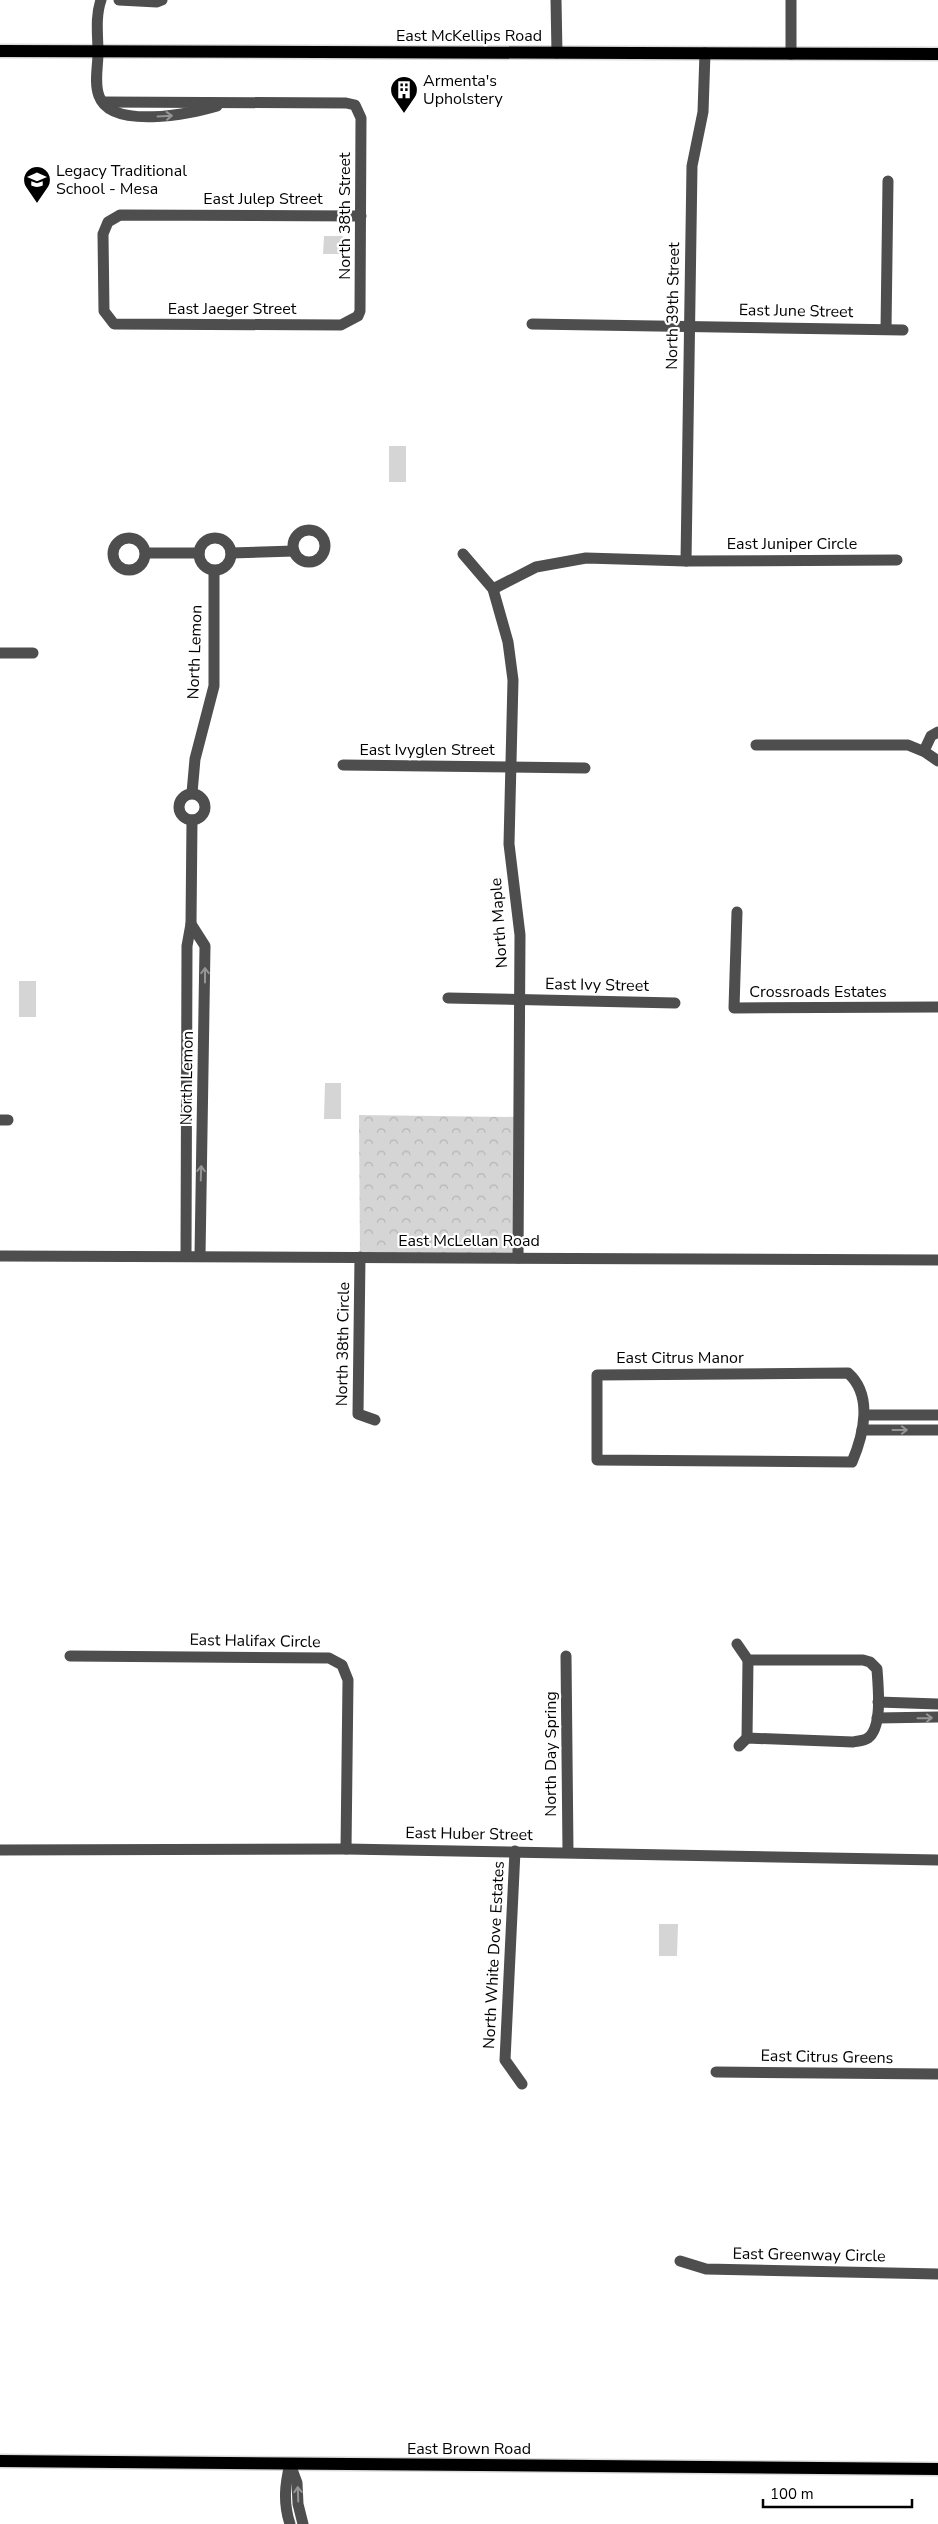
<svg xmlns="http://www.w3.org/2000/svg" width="938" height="2524" viewBox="0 0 938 2524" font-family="'Nunito Sans',sans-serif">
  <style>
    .grass { fill: #d5d5d5 }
    .park { fill: url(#park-crowns) }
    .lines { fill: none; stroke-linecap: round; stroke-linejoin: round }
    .major-casing { stroke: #dbdbdb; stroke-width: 15 }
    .minor { stroke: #4e4e4e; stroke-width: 11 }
    .major { stroke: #000; stroke-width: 12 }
    .oneway { stroke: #959595 }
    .labels { text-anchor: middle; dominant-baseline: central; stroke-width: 4.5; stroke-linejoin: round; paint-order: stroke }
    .street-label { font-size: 16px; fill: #000; stroke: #fff }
    .poi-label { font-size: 16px; fill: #000; stroke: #fff; text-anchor: start }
  </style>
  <defs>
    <pattern id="park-crowns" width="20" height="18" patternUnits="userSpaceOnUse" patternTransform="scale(1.25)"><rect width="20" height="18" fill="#d5d5d5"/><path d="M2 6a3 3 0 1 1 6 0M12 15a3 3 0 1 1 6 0" fill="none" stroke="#b5b5b5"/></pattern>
  </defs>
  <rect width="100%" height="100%" fill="#fff"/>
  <g class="grass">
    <polygon points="324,236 343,236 343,254 323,254"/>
    <rect x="389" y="446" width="17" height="36"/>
    <rect x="19" y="981" width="17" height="36"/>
    <polygon points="325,1083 341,1083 341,1119 324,1119"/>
    <polygon points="659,1924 678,1924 677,1956 659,1956"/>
  </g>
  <polygon class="park" points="359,1115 518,1117 518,1258 360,1257"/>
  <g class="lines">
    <defs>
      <g id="major">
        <polyline points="0,51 938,54"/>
        <polyline points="0,2461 938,2469"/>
      </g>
    </defs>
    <use href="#major" class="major-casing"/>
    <g class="minor">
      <path d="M101,0c-6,17 -3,36 -3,53 0,13 -4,30 1,43 12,34 92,18 118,10"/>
      <polyline points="119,0 157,2 162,0"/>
      <polyline points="556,0 557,53"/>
      <polyline points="791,54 791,0"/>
      <polyline points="103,102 346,103 355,105 361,118 360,311 358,316 341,325 114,324 104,311 103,234 108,222 120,215 361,216"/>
      <polyline points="532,324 903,330"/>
      <polyline points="886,329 888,181"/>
      <circle cx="309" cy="546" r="16"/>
      <circle cx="215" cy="554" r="16"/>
      <circle cx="129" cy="554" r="16"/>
      <polyline points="146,553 199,553"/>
      <polyline points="231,553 294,551"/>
      <polyline points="463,554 493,589 508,642 513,680 509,844 520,935 518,1258"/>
      <polyline points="686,561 692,166 703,112 705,53"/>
      <polyline points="493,589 536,567 586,558 686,561 897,560"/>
      <polyline points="0,653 33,653"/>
      <polyline points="756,745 908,745 925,752 938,761"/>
      <polyline points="924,751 931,736 938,732"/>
      <polyline points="343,765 585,768"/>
      <polyline points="192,793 195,759 214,686 214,571"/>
      <circle cx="192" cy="807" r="13"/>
      <polyline points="737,912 734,1008 938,1007"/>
      <polyline points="191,924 205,946 200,1256"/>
      <polyline points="448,998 675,1003"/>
      <polyline points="0,1120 8,1120"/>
      <polyline points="0,1256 938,1260"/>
      <polyline points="186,1256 187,946 191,924 192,820"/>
      <polyline points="360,1257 358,1414 375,1420"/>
      <path d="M848,1373c25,22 16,61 4,89l-255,-2v-85z"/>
      <polyline points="865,1415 938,1415"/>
      <polyline points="862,1430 938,1430"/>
      <path d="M737,1644l11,16h115l7,2 7,7c1,17 6,58 -9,69 -4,3 -11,3 -15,4l-106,-4 -8,8"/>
      <polyline points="70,1656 329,1658 342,1665 348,1680 346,1849"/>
      <polyline points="566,1656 568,1852"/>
      <polyline points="878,1702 938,1704"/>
      <polyline points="877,1718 938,1717"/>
      <polyline points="747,1738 748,1660"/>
      <polyline points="0,1850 346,1849 938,1860"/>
      <polyline points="515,1851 505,2060 522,2084"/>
      <polyline points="716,2072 938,2074"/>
      <polyline points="680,2261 706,2269 938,2274"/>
      <polyline points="290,2464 297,2483 298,2504 303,2524"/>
      <path d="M290,2524c-7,-21 -5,-40 0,-60"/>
    </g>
    <use href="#major" class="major"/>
  </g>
  <defs><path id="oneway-shaft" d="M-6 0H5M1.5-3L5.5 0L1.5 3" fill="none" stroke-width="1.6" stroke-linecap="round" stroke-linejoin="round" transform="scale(1.25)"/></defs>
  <g class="oneway">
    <use href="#oneway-shaft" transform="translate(165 116) rotate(-3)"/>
    <use href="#oneway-shaft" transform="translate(205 975) rotate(-90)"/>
    <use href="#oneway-shaft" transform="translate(201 1173) rotate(-88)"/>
    <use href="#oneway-shaft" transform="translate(900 1430)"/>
    <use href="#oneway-shaft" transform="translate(925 1718) rotate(-1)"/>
    <use href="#oneway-shaft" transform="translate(298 2494) rotate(-92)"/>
  </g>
  <defs>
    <symbol id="building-pin" viewBox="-11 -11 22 30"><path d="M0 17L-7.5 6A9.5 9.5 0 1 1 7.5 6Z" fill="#000" stroke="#fff"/><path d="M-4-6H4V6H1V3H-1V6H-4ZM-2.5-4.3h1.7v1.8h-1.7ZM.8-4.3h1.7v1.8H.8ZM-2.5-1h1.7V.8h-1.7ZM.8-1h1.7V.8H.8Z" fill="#fff"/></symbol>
    <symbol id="school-pin" viewBox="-11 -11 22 30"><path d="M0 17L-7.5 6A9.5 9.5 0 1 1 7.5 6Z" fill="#000" stroke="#fff"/><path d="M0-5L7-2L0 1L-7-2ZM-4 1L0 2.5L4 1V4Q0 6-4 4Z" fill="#fff"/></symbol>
  </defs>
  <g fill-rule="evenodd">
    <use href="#building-pin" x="388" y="74" width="32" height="43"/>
    <use href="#school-pin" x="21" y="164" width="32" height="43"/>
  </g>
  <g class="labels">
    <g class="street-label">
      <text x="469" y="36">East McKellips Road</text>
      <text x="263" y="199">East Julep Street</text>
      <text transform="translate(345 216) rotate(-90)">North 38th Street</text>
      <text transform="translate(673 306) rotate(-89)">North 39th Street</text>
      <text x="232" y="309">East Jaeger Street</text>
      <text transform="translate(796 311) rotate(1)">East June Street</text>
      <text x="792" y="544">East Juniper Circle</text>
      <text transform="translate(195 652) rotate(-88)">North Lemon</text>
      <text x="427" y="750">East Ivyglen Street</text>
      <text transform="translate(499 923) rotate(-94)">North Maple</text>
      <text transform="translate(597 985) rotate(1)">East Ivy Street</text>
      <text x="818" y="992">Crossroads Estates</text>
      <text transform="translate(187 1078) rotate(-89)">North Lemon</text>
      <text x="469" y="1241">East McLellan Road</text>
      <text transform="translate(343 1344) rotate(-89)">North 38th Circle</text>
      <text x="680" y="1358">East Citrus Manor</text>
      <text transform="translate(255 1641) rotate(1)">East Halifax Circle</text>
      <text transform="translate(551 1754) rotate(-90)">North Day Spring</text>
      <text transform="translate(469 1834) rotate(1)">East Huber Street</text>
      <text transform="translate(494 1955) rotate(-87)">North White Dove Estates</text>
      <text transform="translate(827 2057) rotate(1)">East Citrus Greens</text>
      <text transform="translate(809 2255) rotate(1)">East Greenway Circle</text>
      <text x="469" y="2449">East Brown Road</text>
    </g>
    <g class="poi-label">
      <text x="423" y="81">Armenta's<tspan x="423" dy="18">Upholstery</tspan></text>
      <text x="56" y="171">Legacy Traditional<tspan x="56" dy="18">School - Mesa</tspan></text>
    </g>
  </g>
  <path d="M763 2499v8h149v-8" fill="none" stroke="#000000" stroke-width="2.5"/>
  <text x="770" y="2499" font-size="15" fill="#000000" stroke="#ffffff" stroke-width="4" paint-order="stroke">100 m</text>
</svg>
